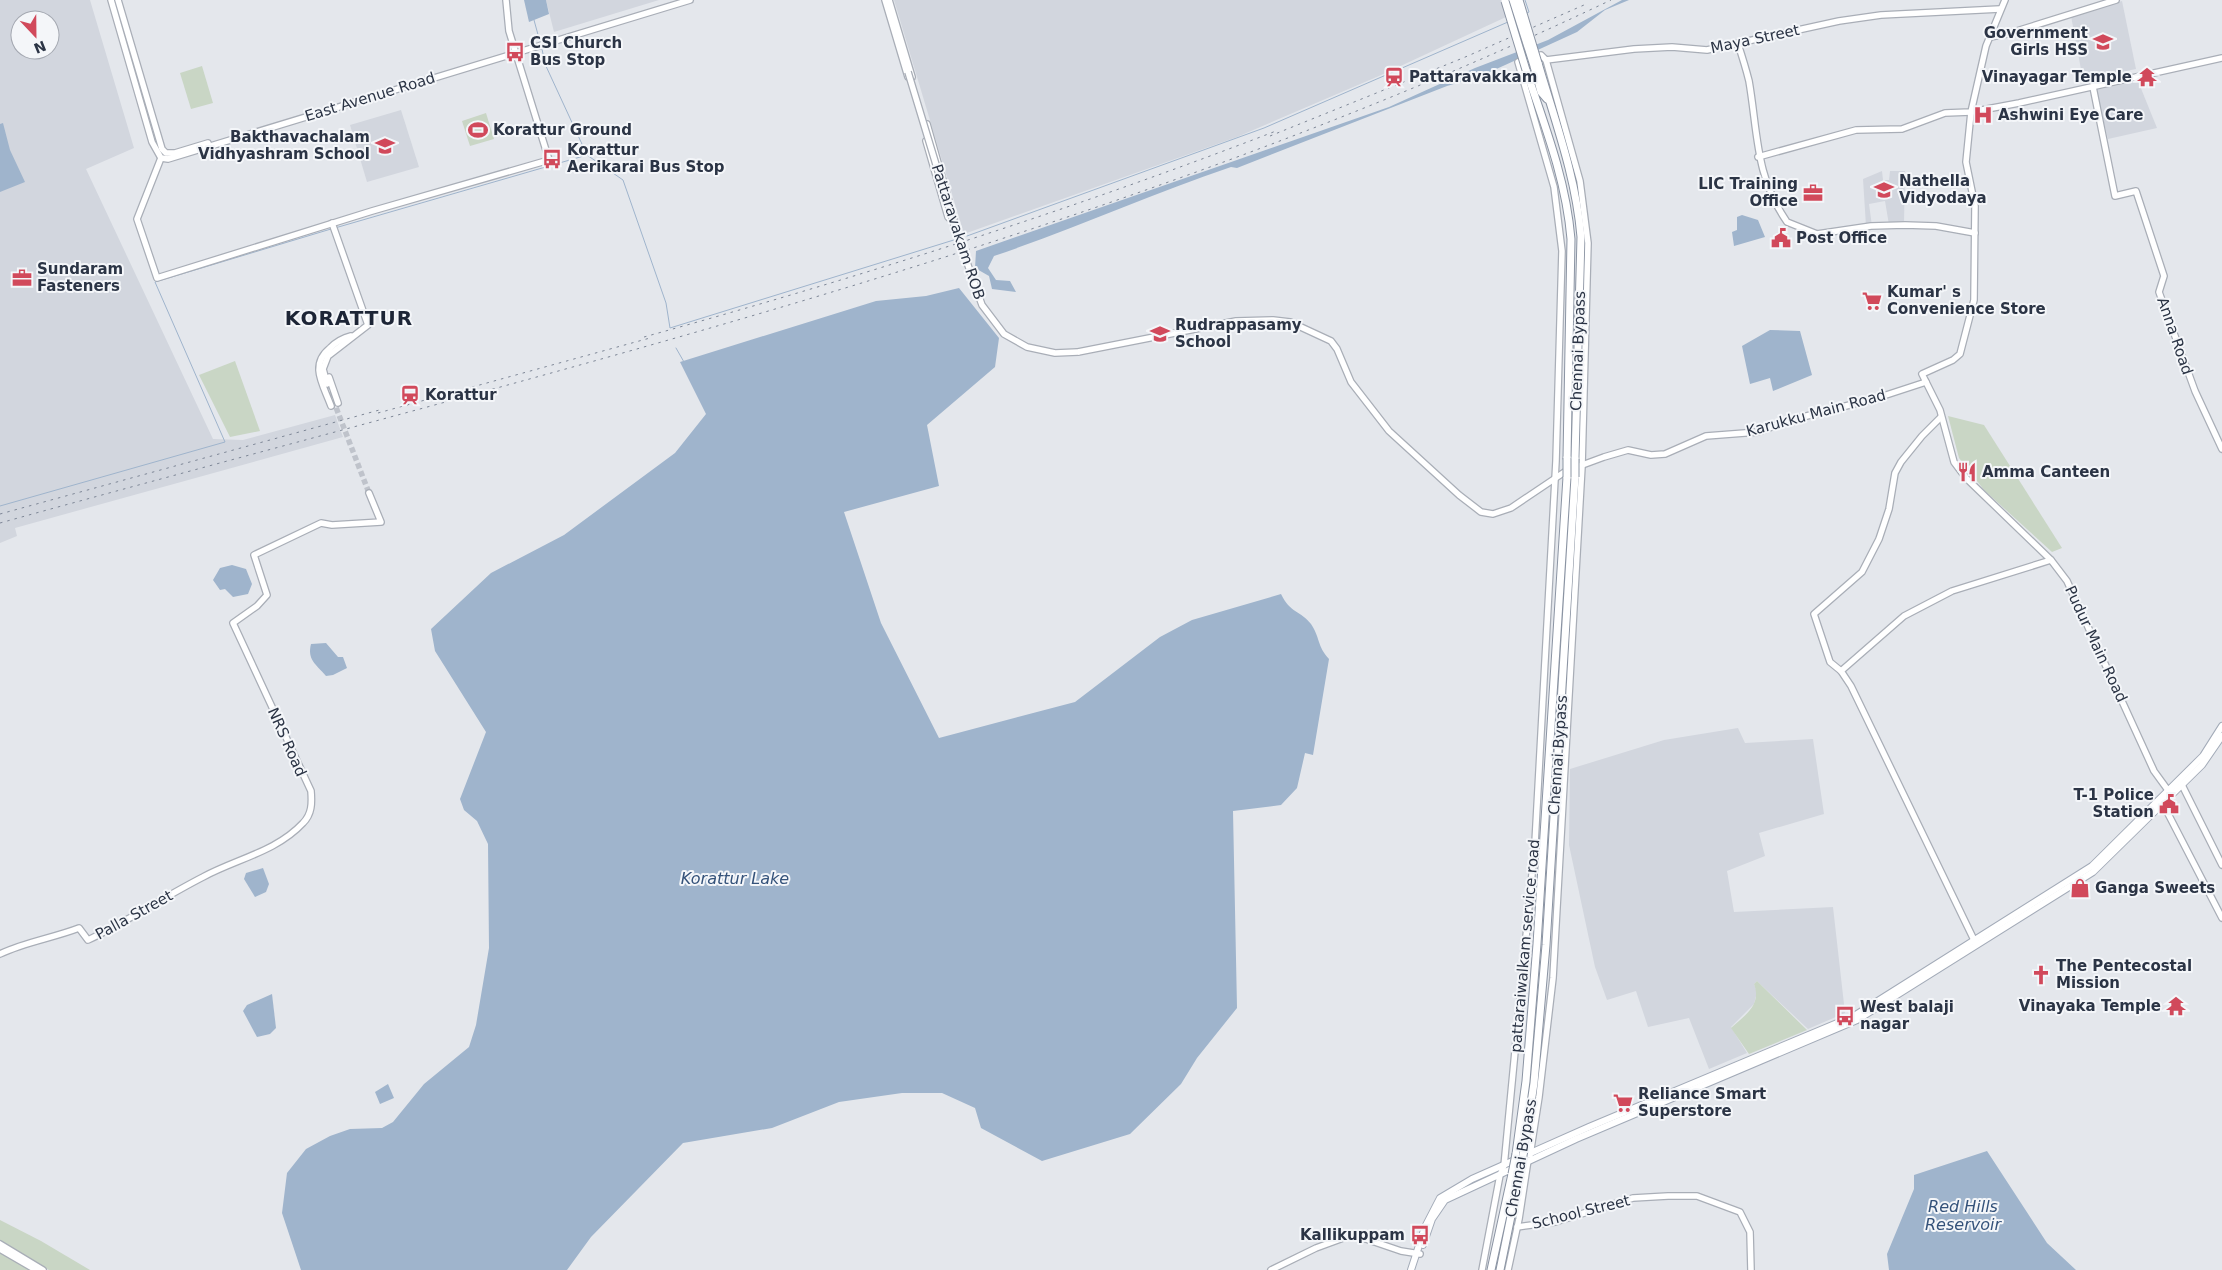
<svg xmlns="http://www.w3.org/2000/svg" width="2222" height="1270" viewBox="0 0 2222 1270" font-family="'DejaVu Sans',sans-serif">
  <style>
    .built { fill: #d2d6de; fill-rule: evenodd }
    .green { fill: #c9d6c5 }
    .water { fill: #9fb4cc }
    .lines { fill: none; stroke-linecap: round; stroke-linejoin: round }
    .stream { stroke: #9fb4cc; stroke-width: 1 }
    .secondary-tunnel { stroke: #bfc3cb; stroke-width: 5.5; stroke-dasharray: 5.5 3; stroke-linecap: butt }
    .secondary-casing { stroke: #a9aeb7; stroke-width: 8 }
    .primary-casing { stroke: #a3abb8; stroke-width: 8 }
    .highway-casing { stroke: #8b94a3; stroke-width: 9 }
    .secondary { stroke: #fff; stroke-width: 5.5 }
    .primary { stroke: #fff; stroke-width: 6 }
    .highway { stroke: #fff; stroke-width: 7 }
    .rail { stroke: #7d8696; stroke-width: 1; stroke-dasharray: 2.5 5; stroke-linecap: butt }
    .secondary-bridge-casing { stroke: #a9aeb7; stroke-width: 8; stroke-linecap: butt }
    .highway-bridge-casing { stroke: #8b94a3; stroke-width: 9; stroke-linecap: butt }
    .secondary-bridge { stroke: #fff; stroke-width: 5.5 }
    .highway-bridge { stroke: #fff; stroke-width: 7 }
    .labels { text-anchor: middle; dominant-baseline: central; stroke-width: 4; stroke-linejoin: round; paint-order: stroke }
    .poi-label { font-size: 15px; font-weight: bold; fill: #2b3445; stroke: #f4f6f9; text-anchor: start }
    .street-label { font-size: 15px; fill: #2b3445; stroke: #f4f6f9 }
    .water-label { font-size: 16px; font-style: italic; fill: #34527a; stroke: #f4f6f9 }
    .district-label { font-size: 20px; font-weight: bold; letter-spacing: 1px; fill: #1d2536; stroke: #f4f6f9 }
  </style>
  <rect width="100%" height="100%" fill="#e4e7ec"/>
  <g class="built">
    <path d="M0,0h90l44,148 -48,21 127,270 30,1 92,-25 8,22 -328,91 2,8 -17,7zM20,20h30v30h-30z"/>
    <polygon points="546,0 659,0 554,32"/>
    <polygon points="894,0 1502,0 1506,17 1379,76 1237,137 964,234"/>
    <polygon points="2122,1 2136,69 2083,80 2071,16"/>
    <polygon points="2138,81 2157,128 2108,139 2096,90"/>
    <polygon points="401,110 419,167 367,182 350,125"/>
    <polygon points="1882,171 1883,180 1889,180 1890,171 1905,171 1904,223 1889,225 1885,201 1869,204 1872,226 1866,226 1863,179"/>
    <polygon points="1738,728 1745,743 1813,739 1824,814 1759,833 1765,856 1727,871 1734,912 1833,907 1845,1013 1808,1029 1757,981 1754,984 1757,992 1754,1004 1731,1027 1747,1053 1709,1069 1689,1018 1648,1027 1636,991 1607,1000 1595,967 1569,845 1570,769 1664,740"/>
  </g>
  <g class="green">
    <polygon points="202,66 213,103 191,109 180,73"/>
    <polygon points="486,113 494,139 470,146 462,121"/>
    <polygon points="235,361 260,431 230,437 199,375"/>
    <polygon points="1948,416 1984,425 2062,548 2052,552 1984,490 1959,458"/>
    <path d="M1757,981l50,49 -58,24 -18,-26c14,-13 31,-23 23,-44z"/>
    <polygon points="0,1220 41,1241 90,1270 49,1270 0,1241"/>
    <polygon points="0,1252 32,1270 0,1270"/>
  </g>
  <g class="water">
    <polygon points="524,0 546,0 549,14 529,22"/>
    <path d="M1622,0h7l-24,10 -28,22 -96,44 -34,10 -210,82 -6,-1c-80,27 -157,62 -237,89l-6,12 8,12 14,1 6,11 -24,-3 -3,-13 -14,-8 1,-17 413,-144 86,-39 73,-28z"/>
    <polygon points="3,123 10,150 25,182 0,192 0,124"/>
    <polygon points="1742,215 1758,220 1765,237 1734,246 1732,232 1737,230 1737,217"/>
    <path d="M959,288l40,50 -4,29 -68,58 12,61 -95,26 37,111 58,115 136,-36 85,-65 32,-17 89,-26c9,19 20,17 30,30 9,13 6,22 18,35l-16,96 -8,-2 -8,35 -16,17 -48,6 4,197 -40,50 -16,26 -51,50 -88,27 -61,-33 -6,-20 -33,-15h-40l-63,9 -67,26 -89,15 -92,94 -24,33h-266l-19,-57 5,-40 19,-24 24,-13 20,-7 32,-1 11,-6 31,-38 45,-37 7,-22 13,-77 -1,-104 -11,-23 -13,-11 -4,-11 26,-67 -51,-81 -4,-22 60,-56 73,-38 111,-82 31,-39 -26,-52 196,-61 50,-5z"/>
    <polygon points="1770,330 1800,331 1812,375 1773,391 1770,378 1750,384 1742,346"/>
    <polygon points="232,565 246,569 252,584 248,594 233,597 225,589 220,590 213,580 220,568"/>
    <path d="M326,643l12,14h5l4,11 -14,7 -7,1c-10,-12 -19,-16 -15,-32z"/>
    <polygon points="263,868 269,884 266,892 255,897 244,879 246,873"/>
    <polygon points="272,994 276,1028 270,1034 257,1037 243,1011 247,1005"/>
    <polygon points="388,1084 394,1098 380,1104 375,1092"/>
    <polygon points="1987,1151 2047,1243 2076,1270 1889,1270 1887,1254 1914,1189 1914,1175"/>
  </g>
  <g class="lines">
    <g class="stream">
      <polyline points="1525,14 1529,12 1525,0"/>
      <polyline points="534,20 540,42"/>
      <polyline points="542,49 545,64 587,155 623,180 666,303 670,328 957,239"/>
      <polyline points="335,228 587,155"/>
      <polyline points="967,236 1264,128 1508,22"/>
      <polyline points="676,348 684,362"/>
      <polyline points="0,506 225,442 155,282 331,229"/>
    </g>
    <polyline class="secondary-tunnel" points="327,384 369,493"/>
    <defs>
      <g id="secondary">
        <polyline points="111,0 152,142 161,158 168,159 690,0"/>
        <polyline points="118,0 162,149 166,153 175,153 208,143"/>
        <polyline points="885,0 908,77"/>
        <polyline points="889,0 912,77"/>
        <polyline points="1990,37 2007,34 2116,0"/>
        <path d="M1738,44c4,12 8,25 11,37 9,52 6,95 38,141l30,12 54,-8 34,-1 31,1 39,7"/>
        <polyline points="2093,87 2115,196 2136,191 2164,276 2159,292 2195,391 2222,449"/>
        <polyline points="926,141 948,217 951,220 954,219 927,124"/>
        <polyline points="1758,157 1856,130 1902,129 1945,113 1971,112 2019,103 2222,58"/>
        <polyline points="161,158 137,219 157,278 372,211 549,160 509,31 506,0"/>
        <polyline points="1078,352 1236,321 1273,320 1290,322 1331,341 1337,349 1351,382 1389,431 1459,495 1481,512 1493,514 1511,508 1566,471 1604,457 1628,450 1651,455 1665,454 1706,436 1758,432 1791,420 1877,398 1926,382 1922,374 1953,360 1960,354 1974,300 1975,206 1966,162 1971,112 1986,46 2005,0"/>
        <polyline points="329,377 338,403"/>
        <polyline points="1926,382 1940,410 1954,462 1966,478 2051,560 2067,581 2154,771 2170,793"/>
        <polyline points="327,384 323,369 328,356 368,325 332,223"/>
        <path d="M331,406c-8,-22 -22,-41 -1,-58 6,-6 13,-10 21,-12"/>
        <polyline points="1841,671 1830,662 1814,614 1862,572 1879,539 1889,509 1895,473 1901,462 1922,436 1941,417"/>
        <polyline points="2182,785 2222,865"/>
        <polyline points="2163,804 2222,918"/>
        <polyline points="1975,942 1851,686 1841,671 1904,616 1952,591 2051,560"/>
        <path d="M0,954c25,-12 53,-16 79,-26l9,12c40,-19 76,-43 115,-63 33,-18 73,-25 100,-54 9,-9 9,-20 8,-32l-78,-168 24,-17 10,-11 -13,-40 67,-32 11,2 49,-3 -12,-29"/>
        <polyline points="1530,1155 1539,1097 1553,978 1582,466 1588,243 1580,181 1546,60"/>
        <polyline points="1517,1227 1555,1222 1633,1198 1668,1196 1697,1196 1740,1212 1750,1232 1751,1270"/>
        <polyline points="0,1244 43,1270"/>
        <polyline points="0,1249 36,1270"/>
        <polyline points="1271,1270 1316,1248 1346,1237 1357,1236 1401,1251 1420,1254"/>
        <polyline points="1482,1270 1500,1175 1504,1166 1535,843 1556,461 1562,251 1554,187 1518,62 1541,55 1546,60 1634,49 1672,47 1707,50 1839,21 1881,15 2000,9"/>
        <polyline points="1508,1270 1519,1219 1528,1160"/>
      </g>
      <g id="primary">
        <polyline points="1423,1245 1432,1219 1445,1200 1576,1139 1857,1020 2093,872 2202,765 2222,736"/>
        <polyline points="1411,1270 1425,1227 1440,1198 1472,1179 1589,1127 1854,1016 2092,866 2203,756 2222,726"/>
      </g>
      <g id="highway">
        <path d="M1538,63c17,58 38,114 43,174l-6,222"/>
        <polyline points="1534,66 1541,92 1547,99"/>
        <path d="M1526,70c19,56 40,110 45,169l-4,219"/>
        <polyline points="1524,1150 1534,1083 1546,945 1575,477"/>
        <polyline points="1516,1154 1526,1081 1537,944 1567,477"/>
        <polyline points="1491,1270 1512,1174"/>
        <polyline points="1500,1270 1520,1172"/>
      </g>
    </defs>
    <use href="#secondary" class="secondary-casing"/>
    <use href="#primary" class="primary-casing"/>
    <use href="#highway" class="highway-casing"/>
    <use href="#secondary" class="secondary"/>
    <use href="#primary" class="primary"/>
    <use href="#highway" class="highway"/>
    <g class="rail">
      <polyline points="1270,136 1463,58 1584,5"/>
      <path d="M644,337c213,-59 425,-126 632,-206"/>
      <polyline points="378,413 650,338"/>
      <polyline points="0,514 383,409"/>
      <path d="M0,523c544,-151 1099,-279 1611,-523"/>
    </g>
    <defs>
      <polyline id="secondary-bridge" points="908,72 957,234 982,305 1004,334 1027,347 1055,353 1078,352"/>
      <g id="highway-bridge">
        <polyline points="1513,0 1534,66"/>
        <polyline points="1519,0 1538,63"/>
        <polyline points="1505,1 1526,70"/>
        <polyline points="1567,477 1567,458"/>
        <polyline points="1575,477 1575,459"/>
        <polyline points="1520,1172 1524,1150"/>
        <polyline points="1512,1174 1516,1154"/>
      </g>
    </defs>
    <use href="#secondary-bridge" class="secondary-bridge-casing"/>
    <use href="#highway-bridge" class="highway-bridge-casing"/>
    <use href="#secondary-bridge" class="secondary-bridge"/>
    <use href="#highway-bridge" class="highway-bridge"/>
  </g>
  <defs>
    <symbol id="school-bare" viewBox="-9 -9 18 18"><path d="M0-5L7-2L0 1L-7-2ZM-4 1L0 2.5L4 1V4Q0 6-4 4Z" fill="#d1495b" stroke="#f4f6f9" stroke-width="2.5" paint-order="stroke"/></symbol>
    <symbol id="bus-bare" viewBox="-9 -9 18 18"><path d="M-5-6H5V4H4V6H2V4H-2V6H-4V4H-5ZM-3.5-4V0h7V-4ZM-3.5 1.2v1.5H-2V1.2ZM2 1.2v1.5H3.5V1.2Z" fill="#d1495b" stroke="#f4f6f9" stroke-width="2.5" paint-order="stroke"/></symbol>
    <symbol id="station-bare" viewBox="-9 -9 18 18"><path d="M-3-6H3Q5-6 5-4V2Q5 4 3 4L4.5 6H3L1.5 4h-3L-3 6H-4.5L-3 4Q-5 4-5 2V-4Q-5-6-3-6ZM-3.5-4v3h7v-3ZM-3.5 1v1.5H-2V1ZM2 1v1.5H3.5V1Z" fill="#d1495b" stroke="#f4f6f9" stroke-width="2.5" paint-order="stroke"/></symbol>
    <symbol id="temple-bare" viewBox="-9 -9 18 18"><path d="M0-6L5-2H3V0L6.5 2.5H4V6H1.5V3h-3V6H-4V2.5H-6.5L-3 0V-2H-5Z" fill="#d1495b" stroke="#f4f6f9" stroke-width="2.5" paint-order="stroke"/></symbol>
    <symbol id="hospital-bare" viewBox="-9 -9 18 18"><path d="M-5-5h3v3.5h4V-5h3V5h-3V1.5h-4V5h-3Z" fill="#d1495b" stroke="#f4f6f9" stroke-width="2.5" paint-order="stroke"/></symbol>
    <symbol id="stadium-bare" viewBox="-9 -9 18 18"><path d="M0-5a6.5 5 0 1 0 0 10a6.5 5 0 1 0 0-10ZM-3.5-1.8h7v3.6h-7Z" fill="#d1495b" stroke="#f4f6f9" stroke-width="2.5" paint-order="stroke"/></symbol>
    <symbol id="office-bare" viewBox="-9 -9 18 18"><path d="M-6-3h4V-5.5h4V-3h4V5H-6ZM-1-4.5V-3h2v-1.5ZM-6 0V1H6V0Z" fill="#d1495b" stroke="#f4f6f9" stroke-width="2.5" paint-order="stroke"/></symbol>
    <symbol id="civic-bare" viewBox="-9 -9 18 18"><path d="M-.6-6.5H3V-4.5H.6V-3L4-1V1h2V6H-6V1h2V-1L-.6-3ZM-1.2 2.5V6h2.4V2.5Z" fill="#d1495b" stroke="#f4f6f9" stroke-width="2.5" paint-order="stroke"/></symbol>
    <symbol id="supermarket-bare" viewBox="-9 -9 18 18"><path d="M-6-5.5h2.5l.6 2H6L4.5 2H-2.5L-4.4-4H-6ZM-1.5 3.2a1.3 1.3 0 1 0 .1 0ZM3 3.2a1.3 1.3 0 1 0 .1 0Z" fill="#d1495b" stroke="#f4f6f9" stroke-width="2.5" paint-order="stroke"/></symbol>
    <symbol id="restaurant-bare" viewBox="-9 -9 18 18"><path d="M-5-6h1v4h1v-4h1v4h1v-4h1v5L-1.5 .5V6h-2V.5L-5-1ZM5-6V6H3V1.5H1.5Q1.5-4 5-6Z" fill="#d1495b" stroke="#f4f6f9" stroke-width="2.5" paint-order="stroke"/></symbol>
    <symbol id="shop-bare" viewBox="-9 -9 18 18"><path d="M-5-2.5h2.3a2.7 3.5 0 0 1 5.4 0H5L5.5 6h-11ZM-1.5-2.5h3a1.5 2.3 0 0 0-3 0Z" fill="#d1495b" stroke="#f4f6f9" stroke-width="2.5" paint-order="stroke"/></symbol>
    <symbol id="church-bare" viewBox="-9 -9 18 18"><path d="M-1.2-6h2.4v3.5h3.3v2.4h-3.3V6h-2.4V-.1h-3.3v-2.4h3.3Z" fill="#d1495b" stroke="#f4f6f9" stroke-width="2.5" paint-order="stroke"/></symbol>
  </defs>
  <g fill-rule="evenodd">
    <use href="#school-bare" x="2089" y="28" width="28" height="28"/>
    <use href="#bus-bare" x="501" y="38" width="28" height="28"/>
    <use href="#station-bare" x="1380" y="63" width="28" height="28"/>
    <use href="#temple-bare" x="2133" y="63" width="28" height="28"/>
    <use href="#hospital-bare" x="1969" y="101" width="28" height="28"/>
    <use href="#stadium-bare" x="464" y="116" width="28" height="28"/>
    <use href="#school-bare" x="371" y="132" width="28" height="28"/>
    <use href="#bus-bare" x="538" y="145" width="28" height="28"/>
    <use href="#school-bare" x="1870" y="176" width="28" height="28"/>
    <use href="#office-bare" x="1799" y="179" width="28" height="28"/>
    <use href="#civic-bare" x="1767" y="224" width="28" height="28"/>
    <use href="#office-bare" x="8" y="264" width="28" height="28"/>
    <use href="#supermarket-bare" x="1858" y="287" width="28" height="28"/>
    <use href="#school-bare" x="1146" y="320" width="28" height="28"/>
    <use href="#station-bare" x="396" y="381" width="28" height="28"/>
    <use href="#restaurant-bare" x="1953" y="458" width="28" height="28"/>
    <use href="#civic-bare" x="2155" y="790" width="28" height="28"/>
    <use href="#shop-bare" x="2066" y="874" width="28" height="28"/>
    <use href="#church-bare" x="2027" y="961" width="28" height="28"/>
    <use href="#temple-bare" x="2162" y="992" width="28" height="28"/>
    <use href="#bus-bare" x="1831" y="1002" width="28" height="28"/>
    <use href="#supermarket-bare" x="1609" y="1089" width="28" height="28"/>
    <use href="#bus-bare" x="1406" y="1221" width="28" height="28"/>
  </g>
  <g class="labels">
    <g class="poi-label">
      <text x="2088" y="33" text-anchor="end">Government<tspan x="2088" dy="17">Girls HSS</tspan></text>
      <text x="530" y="43">CSI Church<tspan x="530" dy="17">Bus Stop</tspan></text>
      <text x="1409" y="77">Pattaravakkam</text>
      <text x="2132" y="77" text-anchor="end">Vinayagar Temple</text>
      <text x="1998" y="115">Ashwini Eye Care</text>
      <text x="493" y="130">Korattur Ground</text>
      <text x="370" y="137" text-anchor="end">Bakthavachalam<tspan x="370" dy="17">Vidhyashram School</tspan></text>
      <text x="567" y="150">Korattur<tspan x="567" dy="17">Aerikarai Bus Stop</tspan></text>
      <text x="1899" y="181">Nathella<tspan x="1899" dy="17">Vidyodaya</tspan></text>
      <text x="1798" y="184" text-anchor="end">LIC Training<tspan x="1798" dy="17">Office</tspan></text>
      <text x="1796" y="238">Post Office</text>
      <text x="37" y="269">Sundaram<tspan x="37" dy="17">Fasteners</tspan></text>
      <text x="1887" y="292">Kumar' s<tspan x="1887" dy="17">Convenience Store</tspan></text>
      <text x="1175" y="325">Rudrappasamy<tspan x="1175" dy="17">School</tspan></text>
      <text x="425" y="395">Korattur</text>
      <text x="1982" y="472">Amma Canteen</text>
      <text x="2154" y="795" text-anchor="end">T-1 Police<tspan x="2154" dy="17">Station</tspan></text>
      <text x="2095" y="888">Ganga Sweets</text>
      <text x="2056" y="966">The Pentecostal<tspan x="2056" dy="17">Mission</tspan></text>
      <text x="2161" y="1006" text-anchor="end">Vinayaka Temple</text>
      <text x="1860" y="1007">West balaji<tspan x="1860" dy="17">nagar</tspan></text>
      <text x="1638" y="1094">Reliance Smart<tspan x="1638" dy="17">Superstore</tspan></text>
      <text x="1405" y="1235" text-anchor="end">Kallikuppam</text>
    </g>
    <g class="street-label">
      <text transform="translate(1755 39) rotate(-12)">Maya Street</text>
      <text transform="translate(370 97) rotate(-17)">East Avenue Road</text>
      <text transform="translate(958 232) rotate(72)">Pattaravakam ROB</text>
      <text transform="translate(2175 336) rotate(71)">Anna Road</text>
      <text transform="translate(1578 351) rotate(-88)">Chennai Bypass</text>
      <text transform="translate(1816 413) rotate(-15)">Karukku Main Road</text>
      <text transform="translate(2096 644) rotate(65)">Pudur Main Road</text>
      <text transform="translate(287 742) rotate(66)">NRS Road</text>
      <text transform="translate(1558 755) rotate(-86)">Chennai Bypass</text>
      <text transform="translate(134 915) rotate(-29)">Palla Street</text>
      <text transform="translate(1525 946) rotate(-85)">pattaraiwalkam service road</text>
      <text transform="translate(1521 1158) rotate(-80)">Chennai Bypass</text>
      <text transform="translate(1581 1212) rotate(-14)">School Street</text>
    </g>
    <g class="water-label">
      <text x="735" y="878">Korattur Lake</text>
      <text x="1963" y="1206">Red Hills<tspan x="1963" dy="18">Reservoir</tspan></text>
    </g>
    <g class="district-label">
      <text x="349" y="318">KORATTUR</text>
    </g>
  </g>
  <g transform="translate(35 35) rotate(158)"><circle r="24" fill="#f4f6f9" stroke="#a4a8b1"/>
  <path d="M0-4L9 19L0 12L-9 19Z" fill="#d1495b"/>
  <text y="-8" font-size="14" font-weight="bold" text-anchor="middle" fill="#2b3445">N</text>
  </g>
</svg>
